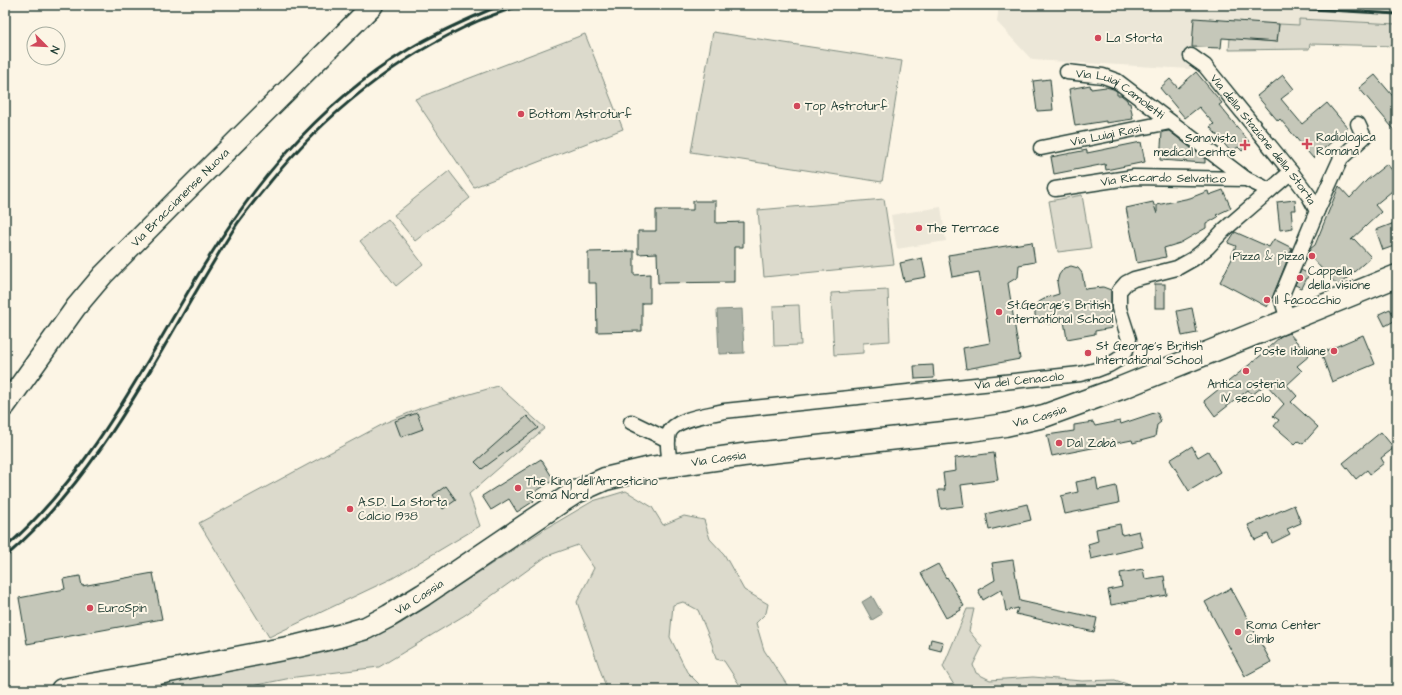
<svg xmlns="http://www.w3.org/2000/svg" width="1402" height="695" viewBox="0 0 1402 695" font-family="'Architects Daughter',sans-serif">
  <style>
    .built { fill: #ece7d8 }
    .green { fill: #dcdacc; stroke: #7e8c80 }
    .water { fill: #aeb3a7; stroke: #758479 }
    .building { fill: #c5c7b9; stroke: #1f3d34 }
    .lines { fill: none; stroke-linecap: round; stroke-linejoin: round }
    .minor-casing { stroke: #1f3d34; stroke-width: 17 }
    .secondary-casing { stroke: #1f3d34; stroke-width: 23 }
    .primary-casing { stroke: #1f3d34; stroke-width: 25 }
    .minor { stroke: #fcf5e5; stroke-width: 14 }
    .secondary { stroke: #fcf5e5; stroke-width: 20 }
    .primary { stroke: #fcf5e5; stroke-width: 22 }
    .rail { stroke: #1f3d34; stroke-width: 3 }
    .poi-dot { fill: #d1495b; stroke: #fcf5e5; stroke-width: 1.5 }
    .labels { text-anchor: middle; dominant-baseline: central; stroke-width: 4; stroke-linejoin: round; paint-order: stroke }
    .poi-label { font-size: 12px; fill: #1f3d34; stroke: #fcf5e5; text-anchor: start }
    .street-label { font-size: 12px; fill: #1f3d34; stroke: #fcf5e5 }
  </style>
  <rect width="100%" height="100%" fill="#fcf5e5"/>
  <filter id="ink" filterUnits="userSpaceOnUse"><feTurbulence type="fractalNoise" baseFrequency=".025" numOctaves="2"/><feDisplacementMap in="SourceGraphic" scale="8" xChannelSelector="R" yChannelSelector="G"/><feConvolveMatrix kernelMatrix="1 2 1 2 8 2 1 2 1" color-interpolation-filters="sRGB"/></filter>
  <g filter="url(#ink)">
    <g class="built">
      <polygon points="999,5 1397,5 1397,24 1299,19 1299,25 1277,42 1222,38 1221,48 1192,47 1190,69 1032,60 997,22"/>
      <polygon points="941,207 946,241 897,249 891,215"/>
    </g>
    <g class="green">
      <polygon points="1299,19 1397,24 1397,46 1310,44 1309,49 1229,50 1230,38 1277,42 1279,24 1299,25"/>
      <polygon points="713,32 902,61 882,182 691,152"/>
      <polygon points="585,34 623,129 474,187 415,99"/>
      <polygon points="449,171 470,198 415,241 394,215"/>
      <polygon points="1082,195 1091,248 1058,252 1049,201"/>
      <polygon points="884,199 894,264 764,277 758,210"/>
      <polygon points="388,219 423,264 396,286 360,241"/>
      <polygon points="888,290 890,341 863,343 863,353 834,355 831,293"/>
      <polygon points="799,305 801,345 774,346 773,306"/>
      <polygon points="498,386 545,428 469,494 480,526 393,578 269,637 199,523 387,422 421,408"/>
      <polygon points="626,491 652,507 663,525 684,516 704,520 710,539 724,554 744,590 768,604 766,613 756,623 764,650 789,688 793,690 743,690 724,661 716,659 712,644 698,610 683,602 673,605 670,637 687,672 705,690 607,690 577,602 594,568 578,545 547,556 465,615 379,667 296,677 232,690 106,690 368,633 401,623 542,531 593,501"/>
      <polygon points="967,609 974,609 969,631 982,647 973,665 976,673 990,680 1033,677 1082,681 1115,680 1127,684 1131,688 1131,690 957,690 943,667"/>
    </g>
    <g class="water">
      <polygon points="742,309 744,353 719,354 717,310"/>
      <polygon points="872,596 882,614 872,620 862,602"/>
    </g>
    <g class="building">
      <polygon points="1194,18 1279,24 1277,42 1222,38 1221,48 1192,47"/>
      <polygon points="1196,72 1222,103 1219,105 1251,144 1242,151 1238,147 1231,152 1210,127 1214,124 1199,107 1185,118 1160,88 1170,79 1178,88"/>
      <polygon points="1283,75 1294,89 1281,99 1302,124 1327,103 1348,128 1313,158 1280,119 1278,121 1257,96"/>
      <polygon points="1375,75 1397,101 1397,133 1359,88"/>
      <polygon points="1050,79 1053,110 1037,111 1033,81"/>
      <polygon points="1090,85 1091,89 1106,87 1113,89 1117,91 1117,95 1121,95 1127,100 1128,103 1130,103 1133,119 1106,123 1106,121 1075,126 1069,89"/>
      <polygon points="1169,131 1205,159 1205,163 1160,160 1162,132"/>
      <polygon points="1141,142 1145,162 1106,170 1105,164 1054,174 1051,157 1087,150 1087,153"/>
      <polygon points="1387,164 1392,170 1397,166 1397,187 1375,205 1381,212 1351,240 1354,239 1371,257 1338,286 1308,254 1310,249 1315,245 1339,186 1350,198 1367,180"/>
      <polygon points="1223,190 1231,208 1216,215 1218,217 1206,224 1206,228 1180,243 1164,248 1166,257 1137,263 1126,208 1153,202 1157,214 1157,205 1190,198 1208,191 1209,195"/>
      <polygon points="1295,200 1296,210 1291,210 1293,228 1280,230 1277,202"/>
      <polygon points="693,201 716,201 716,223 743,222 743,247 734,247 734,282 658,283 657,253 638,254 638,231 656,231 656,210 693,210"/>
      <polygon points="1397,222 1397,245 1383,250 1376,230"/>
      <polygon points="1235,232 1269,247 1274,239 1292,248 1273,296 1267,307 1220,282 1233,257 1231,256 1236,246 1228,243"/>
      <polygon points="1032,242 1035,262 1019,265 1018,277 1008,283 1020,359 966,369 963,348 990,343 979,272 952,277 948,255"/>
      <polygon points="634,251 634,275 650,274 650,303 642,303 642,331 597,332 596,283 588,283 588,252"/>
      <polygon points="922,258 926,277 904,281 900,263"/>
      <polygon points="1071,266 1078,268 1082,273 1085,289 1103,287 1111,290 1111,310 1110,312 1112,328 1095,331 1095,334 1067,339 1064,321 1049,324 1041,322 1035,316 1035,311 1037,303 1046,298 1059,294 1057,282 1059,275 1064,268"/>
      <polygon points="1301,270 1309,274 1302,288 1295,285"/>
      <rect x="1155" y="284" width="10" height="24"/>
      <polygon points="1192,308 1197,333 1182,336 1177,311"/>
      <polygon points="1390,309 1396,320 1385,326 1379,314"/>
      <polygon points="1289,333 1309,356 1297,366 1302,371 1287,385 1297,396 1291,402 1318,427 1303,444 1298,441 1295,444 1274,426 1279,420 1273,416 1284,404 1266,384 1252,395 1248,390 1215,416 1204,401 1269,349 1268,348 1281,336"/>
      <polygon points="1363,335 1375,364 1332,382 1321,353"/>
      <polygon points="933,365 934,378 915,379 914,366"/>
      <polygon points="1157,412 1161,422 1157,425 1155,437 1133,443 1132,440 1052,456 1047,435 1074,431 1074,425 1093,422 1095,426 1120,421 1121,424"/>
      <polygon points="417,413 423,429 401,437 395,421"/>
      <polygon points="527,416 538,428 482,469 475,462"/>
      <polygon points="1381,432 1394,448 1381,458 1384,463 1370,474 1367,470 1356,479 1343,463"/>
      <polygon points="1192,446 1198,457 1208,451 1220,472 1189,491 1170,460"/>
      <polygon points="994,453 998,480 961,485 964,506 941,509 938,490 945,490 943,473 956,471 955,458"/>
      <polygon points="541,459 554,480 530,495 534,501 517,512 509,499 491,510 482,496"/>
      <polygon points="1096,478 1098,490 1116,486 1119,503 1065,514 1061,496 1078,492 1076,482"/>
      <polygon points="446,486 456,500 443,509 433,495"/>
      <polygon points="1027,504 1031,520 989,530 986,514"/>
      <polygon points="1294,505 1301,523 1287,529 1290,534 1272,543 1268,534 1255,540 1248,525"/>
      <polygon points="1120,524 1122,535 1139,531 1143,547 1091,559 1088,544 1098,541 1096,529"/>
      <polygon points="1013,560 1020,601 1097,618 1094,632 1016,614 1018,608 1006,611 1002,589 983,600 978,590 995,580 992,563"/>
      <polygon points="938,564 946,578 947,577 964,606 960,608 961,610 946,618 921,573"/>
      <polygon points="1143,569 1145,579 1164,576 1167,595 1111,605 1108,590 1122,587 1120,573"/>
      <polygon points="153,573 162,619 27,644 19,598 65,589 63,579 80,576 82,586"/>
      <polygon points="1231,588 1271,662 1245,676 1205,602"/>
      <polygon points="931,639 943,642 941,651 929,648"/>
    </g>
    <g class="lines">
      <defs>
        <g id="minor">
          <path id="s1" d="M1191,56l14,10 86,106 18,24 8,15 -36,86 7,23"/>
          <path id="s2" d="M1067,72l36,4 14,5 129,98"/>
          <path id="s3" d="M1041,148l129,-26"/>
          <path id="s4" d="M1055,189l79,-12 112,2 15,7 8,5"/>
          <polyline points="1317,211 1341,158 1364,137 1358,124"/>
          <polyline points="631,422 668,440"/>
          <path id="s5" d="M670,464c-1,-9 -4,-22 -1,-31 6,-15 41,-18 55,-22l356,-37 16,-4 13,-5 10,-6 7,-9 3,-11 -10,-31v-17l7,-8 8,-4 43,-11 16,-9 15,-12 16,-17 67,-58"/>
        </g>
        <g id="secondary">
          <path id="s6" d="M5,406l71,-99 27,-32 71,-72 199,-198"/>
        </g>
        <g id="primary">
          <path id="s7" d="M62,690l97,-17 139,-27 41,-10 27,-8 23,-12 34,-21 139,-94 14,-9 29,-13 46,-11 92,-13 228,-25 34,-5 39,-9 77,-28 276,-112"/>
        </g>
      </defs>
      <use href="#minor" class="minor-casing"/>
      <use href="#secondary" class="secondary-casing"/>
      <use href="#primary" class="primary-casing"/>
      <use href="#minor" class="minor"/>
      <use href="#secondary" class="secondary"/>
      <use href="#primary" class="primary"/>
      <g class="rail">
        <polyline points="1242,5 1397,14"/>
        <polyline points="1348,5 1397,8"/>
        <path d="M5,548c83,-73 132,-170 187,-263 56,-95 122,-178 217,-236 29,-17 61,-31 92,-44"/>
        <path d="M5,557c105,-90 159,-220 232,-333 9,-13 19,-25 29,-37 57,-71 129,-129 212,-166 14,-6 29,-11 44,-16"/>
      </g>
    </g>
  </g>
  <g class="poi-dot">
    <circle cx="1098" cy="38" r="4"/>
    <circle cx="797" cy="106" r="4"/>
    <circle cx="521" cy="114" r="4"/>
    <path d="M1305 138h4v4h4v4h-4v4h-4v-4h-4v-4h4z"/>
    <path d="M1243 139h4v4h4v4h-4v4h-4v-4h-4v-4h4z"/>
    <circle cx="919" cy="228" r="4"/>
    <circle cx="1312" cy="256" r="4"/>
    <circle cx="1300" cy="278" r="4"/>
    <circle cx="1267" cy="300" r="4"/>
    <circle cx="999" cy="312" r="4"/>
    <circle cx="1334" cy="351" r="4"/>
    <circle cx="1088" cy="353" r="4"/>
    <circle cx="1246" cy="371" r="4"/>
    <circle cx="1059" cy="443" r="4"/>
    <circle cx="518" cy="488" r="4"/>
    <circle cx="350" cy="509" r="4"/>
    <circle cx="90" cy="608" r="4"/>
    <circle cx="1238" cy="632" r="4"/>
  </g>
  <g class="labels">
    <g class="poi-label">
      <text x="1106" y="38">La Storta</text>
      <text x="805" y="106">Top Astroturf</text>
      <text x="529" y="114">Bottom Astroturf</text>
      <text x="1316" y="137">Radiologica<tspan x="1316" dy="14">Romana</tspan></text>
      <text x="1236" y="138" text-anchor="end">Sanavista<tspan x="1236" dy="14">medical centre</tspan></text>
      <text x="927" y="228">The Terrace</text>
      <text x="1304" y="256" text-anchor="end">Pizza &amp; pizza</text>
      <text x="1308" y="271">Cappella<tspan x="1308" dy="14">della visione</tspan></text>
      <text x="1275" y="300">Il facocchio</text>
      <text x="1007" y="305">St.George's British<tspan x="1007" dy="14">International School</tspan></text>
      <text x="1096" y="346">St George's British<tspan x="1096" dy="14">International School</tspan></text>
      <text x="1326" y="351" text-anchor="end">Poste Italiane</text>
      <text x="1246" y="384" text-anchor="middle">Antica osteria<tspan x="1246" dy="14">IV secolo</tspan></text>
      <text x="1067" y="443">Dal Zabà</text>
      <text x="526" y="481">The King dell'Arrosticino<tspan x="526" dy="14">Roma Nord</tspan></text>
      <text x="358" y="502">A.S.D. La Storta<tspan x="358" dy="14">Calcio 1938</tspan></text>
      <text x="98" y="608">EuroSpin</text>
      <text x="1246" y="625">Roma Center<tspan x="1246" dy="14">Climb</tspan></text>
    </g>
    <g class="street-label">
      <text stroke="none"><textPath href="#s2" startOffset="59">Via Luigi Camoletti</textPath></text>
      <text stroke="none"><textPath href="#s3" startOffset="66">Via Luigi Rasi</textPath></text>
      <text stroke="none"><textPath href="#s1" startOffset="111">Via della Stazione della Storta</textPath></text>
      <text stroke="none"><textPath href="#s4" startOffset="109">Via Riccardo Selvatico</textPath></text>
      <text stroke="none"><textPath href="#s6" startOffset="273">Via Braccianense Nuova</textPath></text>
      <text stroke="none"><textPath href="#s5" startOffset="389">Via del Cenacolo</textPath></text>
      <text stroke="none"><textPath href="#s7" startOffset="1032">Via Cassia</textPath></text>
      <text stroke="none"><textPath href="#s7" startOffset="708">Via Cassia</textPath></text>
      <text stroke="none"><textPath href="#s7" startOffset="372">Via Cassia</textPath></text>
    </g>
  </g>
  <rect width="1402" height="695" fill="none" stroke="#fcf5e5" stroke-width="20"/>
  <rect x="10" y="10" width="1382" height="675" fill="none" stroke="#1f3d34" stroke-width="1.5" filter="url(#ink)"/>
  <g transform="translate(46 46) rotate(114)"><circle r="19" fill="#fcf5e5" stroke="#a4ab9e"/>
  <path d="M0-3L7 15L0 10L-7 15Z" fill="#d1495b"/>
  <text y="-6" font-size="11" font-weight="bold" text-anchor="middle" fill="#1f3d34">N</text>
  </g>
</svg>
